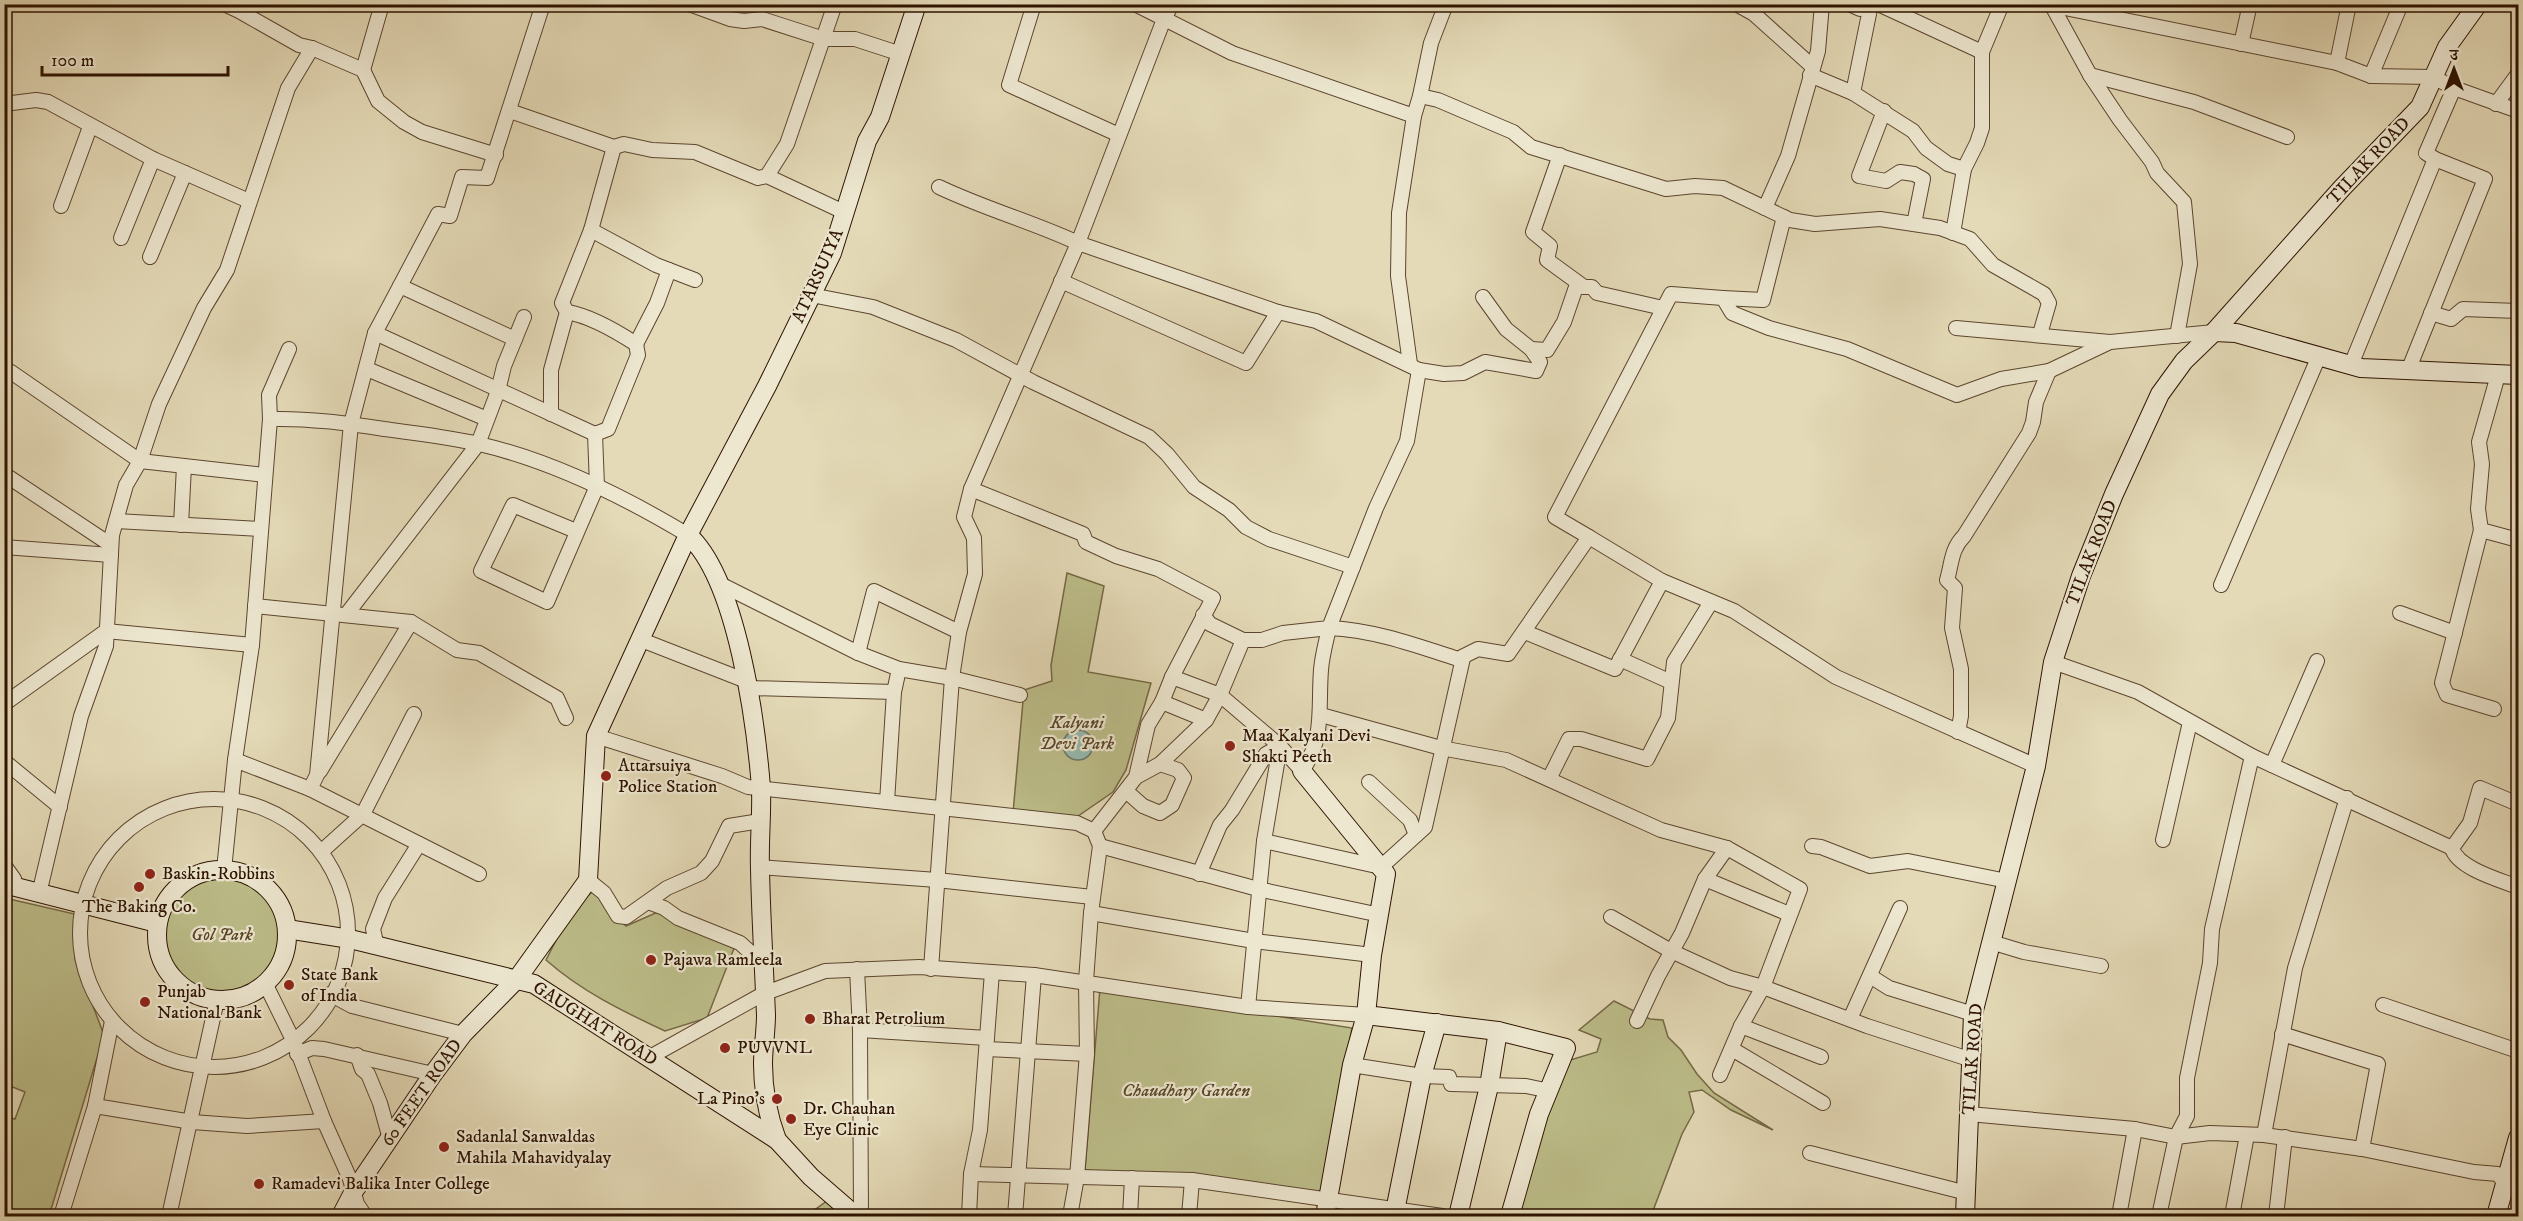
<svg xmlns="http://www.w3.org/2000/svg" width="2523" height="1221" viewBox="0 0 2523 1221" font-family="'IM FELL DW Pica','Noto Serif Devanagari',serif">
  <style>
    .green { fill: #bcbd89; stroke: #756844; stroke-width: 1.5 }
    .water { fill: #95bab0; stroke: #6c776a; stroke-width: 1.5 }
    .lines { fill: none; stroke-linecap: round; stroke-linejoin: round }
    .street-casing { stroke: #5c452e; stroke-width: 16 }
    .secondary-casing { stroke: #2e1300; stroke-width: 20 }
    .street { stroke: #ede7d0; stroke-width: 14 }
    .secondary { stroke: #ede7d0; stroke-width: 18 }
    .poi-dot { fill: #8f2418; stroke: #ede7d0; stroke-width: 2 }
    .labels { text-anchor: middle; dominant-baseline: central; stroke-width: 4.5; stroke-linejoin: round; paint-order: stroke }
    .street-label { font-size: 18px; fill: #2e1300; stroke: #ede7d0 }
    .park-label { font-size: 18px; font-style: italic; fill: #594629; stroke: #ede7d0 }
    .poi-label { font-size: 18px; fill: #2e1300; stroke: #ede7d0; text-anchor: start }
  </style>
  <rect width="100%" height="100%" fill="#e4dab7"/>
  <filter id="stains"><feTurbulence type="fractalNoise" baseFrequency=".00333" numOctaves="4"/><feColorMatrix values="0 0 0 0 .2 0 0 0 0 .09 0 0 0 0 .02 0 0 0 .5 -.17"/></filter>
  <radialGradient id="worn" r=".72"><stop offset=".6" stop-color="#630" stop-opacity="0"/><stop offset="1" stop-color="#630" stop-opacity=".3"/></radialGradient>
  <g class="green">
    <polygon points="1067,573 1104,586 1088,672 1151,683 1126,770 1113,792 1078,816 1013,813 1024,690 1052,681 1051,665"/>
    <circle cx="222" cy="935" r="58"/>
    <path d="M593,891l33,35 34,-15 75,35 -28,72 -42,13c-43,-20 -84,-40 -119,-71l25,-49z"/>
    <polygon points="5,898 79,915 75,959 104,1035 49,1216 5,1216 5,1116 15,1119 25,1092 5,1084"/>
    <polygon points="1100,988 1352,1028 1324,1192 1085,1170"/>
    <polygon points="1614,1001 1650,1019 1663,1020 1668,1037 1681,1050 1697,1074 1714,1093 1773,1130 1731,1110 1702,1090 1689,1092 1694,1112 1682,1134 1651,1216 1515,1216 1533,1151 1570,1060 1597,1052 1601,1039 1579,1030"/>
    <polygon points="827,1201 844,1216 806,1216"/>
  </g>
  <circle class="water" cx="1078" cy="745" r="15"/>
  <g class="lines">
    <defs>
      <g id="street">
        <polyline points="224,4 239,11 299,45 312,48 363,70 378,101 404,122 422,132 496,155"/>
        <polyline points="689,4 730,19 744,21 762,19 824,39 855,39 901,54"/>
        <polyline points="1034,4 1009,85 1119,135"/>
        <polyline points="1135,4 1232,53 1414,116 1420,96 1438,100 1513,132 1531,147 1666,189 1695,186 1723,188 1790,220 1815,224 1880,219 1940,228 1970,239 1993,265 2044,294 2049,303 2040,334"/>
        <polyline points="1736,4 1754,14 1813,67"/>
        <polyline points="1849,4 1860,9 1867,4"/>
        <polyline points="1878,4 1982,52 2002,4"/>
        <polyline points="2045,4 2337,63 2371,76 2433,77 2454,88 2518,111"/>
        <polyline points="2051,4 2090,75 2120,120 2152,162 2157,173 2184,202 2190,264 2177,336"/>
        <polyline points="2241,44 2250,4"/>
        <polyline points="2337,63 2349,4"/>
        <polyline points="363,70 382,4"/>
        <polyline points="1810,75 1853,93 1871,4"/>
        <polyline points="2090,75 2194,102 2287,137"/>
        <polyline points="2371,76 2401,4"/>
        <polyline points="1853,93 1913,131 1926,148 1948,164 1964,169"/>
        <polyline points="1420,96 1431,43 1446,4"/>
        <polyline points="4,104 36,100 48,102 153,159 249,201"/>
        <polyline points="2496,104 2518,74"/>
        <polyline points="510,111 614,147 624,144 652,150 695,152 758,178 767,176 846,213"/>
        <polyline points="1884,111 1859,176 1886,181 1900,172 1914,174 1923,179 1914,224"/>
        <polyline points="614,147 591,230 656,265 695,280"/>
        <polyline points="1560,155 1533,232 1550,246 1547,260 1584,287"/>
        <polyline points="767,176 787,144 835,4"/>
        <path d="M939,187c46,22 94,35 139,56l86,-224 8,-15"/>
        <polyline points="61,206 90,127"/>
        <polyline points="1765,208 1788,156 1818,51 1822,4"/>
        <polyline points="1953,233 1964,169 1977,143 1982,128 1982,52"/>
        <polyline points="121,238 153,159"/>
        <polyline points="150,257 185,173"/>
        <polyline points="1061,281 1246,363 1278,312"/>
        <polyline points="400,286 438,214 450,216 462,177 487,178 543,4"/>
        <polyline points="811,295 873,307 956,340 1033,382 1149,437 1167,454 1194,487 1229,510 1246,527 1269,539 1353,567"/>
        <polyline points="1723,298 1763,300 1784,217"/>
        <path d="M567,312c24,4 49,19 69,32l2,11 -30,74 -13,5 2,52 -50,116 -66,-31 32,-66 63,26"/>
        <polyline points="2431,313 2451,319 2463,309 2518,311"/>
        <polyline points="1956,328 2110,342"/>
        <polyline points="375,333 595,434"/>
        <polyline points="636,344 657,303 669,270"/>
        <polyline points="1531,349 1547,350 1564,322 1576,287 1592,287 1597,293 1663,308"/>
        <polyline points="1410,364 1398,276 1399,213 1414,116"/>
        <polyline points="2351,365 2435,159 2426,153 2454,88"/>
        <polyline points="367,369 487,419"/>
        <polyline points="2408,371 2485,179 2435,159"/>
        <polyline points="11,372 140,461 265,475"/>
        <polyline points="2498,375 2479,442 2482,464 2478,509 2481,530 2518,540"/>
        <polyline points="551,414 551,370 567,312 562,303 591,230"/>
        <path d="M270,419c39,-1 75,4 114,10 31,4 64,8 95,15 74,17 144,52 209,91"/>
        <polyline points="4,474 111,545"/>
        <polyline points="971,489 1083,534 1086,542 1116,556 1158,569 1213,598 1172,677 1162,702 1148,725 1136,777 1094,831 1100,846 1091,913 1086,981 1087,1054 1077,1177 1070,1216"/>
        <polyline points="116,521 261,529"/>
        <polyline points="181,525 184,466"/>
        <polyline points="2481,530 2442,683 2447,695 2494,709"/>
        <polyline points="1589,537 1555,517 1671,294 1723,298 1732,313 1769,328 1847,349 1957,395 2001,379 2049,371 2110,342 2214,332"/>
        <polyline points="4,547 111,555"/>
        <polyline points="718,583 858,653 899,669 952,678 1020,695"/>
        <polyline points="2221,585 2319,356"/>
        <polyline points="255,606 411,622 457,650 479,653 557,698 566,718"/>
        <polyline points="2400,613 2455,633"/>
        <polyline points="346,615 478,444 498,391 504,366 524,317"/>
        <polyline points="1203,615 1210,624 1243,640 1262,640 1283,633 1329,628 1376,508 1407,441 1419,370"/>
        <polyline points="1525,632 1615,669 1662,581"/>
        <polyline points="639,639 749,682"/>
        <polyline points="858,653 874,591 959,632"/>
        <polyline points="1620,659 1671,682"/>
        <polyline points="2053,662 2138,692 2252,756 2452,848 2470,823 2480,788 2518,804"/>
        <polyline points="1172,677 1220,695 1243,640"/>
        <polyline points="750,688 894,692"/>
        <polyline points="1162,702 1206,720"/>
        <polyline points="4,704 106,631 252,645"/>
        <polyline points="1321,715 1441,748 1506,760 1661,830 1727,848 1800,889 1763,987 1741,1026 1720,1075"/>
        <path d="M1958,732l3,-16v-47l-9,-41 3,-40 -8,-8c5,-17 4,-31 17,-44l65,-103 4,-11 3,-20 13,-31"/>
        <polyline points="596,736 722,776 748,787 1077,823 1094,831"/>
        <polyline points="235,760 310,789 479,874"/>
        <polyline points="4,761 60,807"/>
        <polyline points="2272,765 2317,661"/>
        <polyline points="320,771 411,622"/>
        <polyline points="1136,777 1160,764 1206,720 1220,695 1280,746 1266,754 1232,810 1220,825 1199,874"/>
        <polyline points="1549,779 1569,739 1581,739 1647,759 1668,718 1674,662 1711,602"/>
        <polyline points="1369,782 1410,820 1416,835"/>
        <polyline points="310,789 317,775 351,424 375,333 400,286 515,339"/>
        <polyline points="1126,791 1143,806 1160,813 1172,805 1184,778 1178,770 1160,764"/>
        <circle cx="214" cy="933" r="134"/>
        <polyline points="887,802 894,692 899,669"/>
        <polyline points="2163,840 2190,722"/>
        <polyline points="1264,841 1381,867 1425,827 1463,658"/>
        <polyline points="1100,846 1258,889 1380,915"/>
        <polyline points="1812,846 1821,847 1870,866 1908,861 2007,881"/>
        <path d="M2452,848c5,20 48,32 66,39"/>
        <polyline points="322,851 363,814 414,714"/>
        <polyline points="4,865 14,879 16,887"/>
        <polyline points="759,867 937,880 1092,897"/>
        <polyline points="224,870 235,760 252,645 270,419 269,395 289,349"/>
        <polyline points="1705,879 1789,914"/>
        <polyline points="588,880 604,893 618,916 626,917 667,888 701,873 712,861 729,826 760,821"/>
        <polyline points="39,894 81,716 106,646 112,535 126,485 140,461 159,404 204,308 227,270 288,88 312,48"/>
        <polyline points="648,902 664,908 678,918 740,943 750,952 762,955"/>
        <polyline points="1091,913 1254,941 1372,955"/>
        <polyline points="1611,917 1671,951 1730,978 1763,987 1867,1026 1972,1060"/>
        <polyline points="1991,942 2024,952 2101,966"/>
        <polyline points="377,947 373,929 385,898 419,844"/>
        <polyline points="857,969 860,1030 861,1216"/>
        <polyline points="931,969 952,678 959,632 975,574 974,538 964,517 971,489 1078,243 1278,312 1316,321 1419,370 1444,374 1463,373 1485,362 1536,371 1540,362 1531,349 1506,329 1483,297"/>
        <polyline points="1870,976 1889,988 1973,1014"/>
        <polyline points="265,983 294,1042 324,1121 350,1179 357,1204 365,1216"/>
        <polyline points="330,994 352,1006 463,1034"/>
        <polyline points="2383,1005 2518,1051"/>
        <path d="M1248,1007l16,-166 16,-95 22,25c23,-33 16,-63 19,-101 1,-14 5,-28 8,-42 45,2 86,17 129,31l20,-10 30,5 81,-117 73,44 72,30 102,66 200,89"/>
        <polyline points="1850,1019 1900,908"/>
        <polyline points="1637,1021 1658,976 1682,933 1705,879 1727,848"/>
        <polyline points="1741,1026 1821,1057"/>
        <polyline points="860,1030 987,1038"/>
        <polyline points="2282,1034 2378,1064 2362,1149 2474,1172 2498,1174 2505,1184 2518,1189"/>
        <polyline points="987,1049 1087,1054"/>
        <polyline points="1732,1049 1823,1103"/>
        <polyline points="297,1054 312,1048 324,1049 433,1074"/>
        <polyline points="357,1055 362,1069 368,1074 380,1103 390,1139"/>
        <polyline points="650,1057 763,994 825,971 919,967 1034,975 1248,1007 1366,1015"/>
        <polyline points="1352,1065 1422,1076 1449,1077 1451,1084 1526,1086 1550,1091"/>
        <polyline points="95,1106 192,1122 247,1126 324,1121"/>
        <polyline points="1969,1114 2135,1129 2176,1137 2210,1133 2264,1135 2362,1149"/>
        <polyline points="2264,1135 2295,968 2347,798"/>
        <polyline points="1810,1153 1967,1193"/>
        <polyline points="971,1174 1192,1180 1442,1216"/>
        <polyline points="61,1216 95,1106 112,1021"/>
        <polyline points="169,1216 217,1000"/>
        <polyline points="969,1216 971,1174 980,1130 992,972"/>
        <polyline points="1015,1216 1034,975"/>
        <polyline points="1130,1216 1132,1178"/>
        <polyline points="1189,1216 1192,1180"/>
        <polyline points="2119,1216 2135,1129"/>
        <polyline points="2159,1216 2176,1137 2187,1116 2187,1078 2210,963 2212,929 2252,756"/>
        <polyline points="2232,1216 2247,1135"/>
        <polyline points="2276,1216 2285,1137"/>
      </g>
      <g id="secondary">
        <polyline points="2214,332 2236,333 2361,368 2518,375"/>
        <path d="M688,535c49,44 68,188 73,253 1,27 -2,54 -1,81 1,49 4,97 6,146 0,16 -3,33 -3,49 0,26 5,52 14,76"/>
        <polyline points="1302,771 1386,874 1372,955 1366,1015 1498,1031 1566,1048 1539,1114 1510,1216"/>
        <circle cx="222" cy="935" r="65"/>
        <polyline points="4,884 157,923"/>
        <polyline points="287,929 350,939 534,984 777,1140 811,1177 856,1216"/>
        <polyline points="341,1216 354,1191 433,1074 463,1034 517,979 588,880 596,736 688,535 767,386 832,253 867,141 880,117 917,4"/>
        <polyline points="1325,1216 1352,1065 1366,1015"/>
        <polyline points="1394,1216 1422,1076 1437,1023"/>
        <polyline points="1458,1216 1489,1086 1498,1031"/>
        <polyline points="1965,1216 1973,1014 2036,766 2053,662 2081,576 2114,494 2160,394 2184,361 2214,332 2342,188 2420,107 2447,47 2478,4"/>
        <polyline points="2496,1216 2518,1138"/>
      </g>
    </defs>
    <use href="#street" class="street-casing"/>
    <use href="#secondary" class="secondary-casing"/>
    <use href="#street" class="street"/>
    <use href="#secondary" class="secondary"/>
  </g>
  <g class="poi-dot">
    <circle cx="1230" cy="746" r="6"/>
    <circle cx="606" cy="776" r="6"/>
    <circle cx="150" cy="874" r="6"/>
    <circle cx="139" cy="887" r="6"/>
    <circle cx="651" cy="960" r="6"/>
    <circle cx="289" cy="985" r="6"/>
    <circle cx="145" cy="1002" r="6"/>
    <circle cx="810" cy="1019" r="6"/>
    <circle cx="725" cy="1048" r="6"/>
    <circle cx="777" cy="1099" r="6"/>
    <circle cx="791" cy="1119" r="6"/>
    <circle cx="444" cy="1147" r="6"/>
    <circle cx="259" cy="1184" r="6"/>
  </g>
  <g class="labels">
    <g class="street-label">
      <text transform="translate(2369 161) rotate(-47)">TILAK ROAD</text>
      <text transform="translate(818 276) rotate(-66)">ATARSUIYA</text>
      <text transform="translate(2092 553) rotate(-69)">TILAK ROAD</text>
      <text transform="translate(595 1024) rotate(32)">GAUGHAT ROAD</text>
      <text transform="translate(1973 1059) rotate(-86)">TILAK ROAD</text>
      <text transform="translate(422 1093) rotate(-55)">60 FEET ROAD</text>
    </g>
    <g class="park-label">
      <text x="1077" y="723">Kalyani<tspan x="1077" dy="21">Devi Park</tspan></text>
      <text x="222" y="935">Gol Park</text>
      <text x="1186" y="1091">Chaudhary Garden</text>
    </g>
    <g class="poi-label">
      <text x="1242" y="736">Maa Kalyani Devi<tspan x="1242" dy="21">Shakti Peeth</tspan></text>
      <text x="618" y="766">Attarsuiya<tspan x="618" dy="21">Police Station</tspan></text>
      <text x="162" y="874">Baskin-Robbins</text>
      <text x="139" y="907" text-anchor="middle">The Baking Co.</text>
      <text x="663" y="960">Pajawa Ramleela</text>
      <text x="301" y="975">State Bank<tspan x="301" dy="21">of India</tspan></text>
      <text x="157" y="992">Punjab<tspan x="157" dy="21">National Bank</tspan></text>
      <text x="822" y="1019">Bharat Petrolium</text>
      <text x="737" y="1048">PUVVNL</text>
      <text x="765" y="1099" text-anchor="end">La Pino's</text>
      <text x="803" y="1109">Dr. Chauhan<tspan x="803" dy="21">Eye Clinic</tspan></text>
      <text x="456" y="1137">Sadanlal Sanwaldas<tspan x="456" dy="21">Mahila Mahavidyalay</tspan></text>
      <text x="271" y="1184">Ramadevi Balika Inter College</text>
    </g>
  </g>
  <rect width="2523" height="1221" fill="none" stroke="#e4dab7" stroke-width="24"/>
  <rect x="6" y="6" width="2511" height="1209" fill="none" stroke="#2e1300" stroke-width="3"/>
  <rect x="12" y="12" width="2499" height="1197" fill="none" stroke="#2e1300" stroke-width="1.5"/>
  <g transform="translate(2454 69)" stroke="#ede7d0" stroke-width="4.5" paint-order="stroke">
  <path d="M0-4.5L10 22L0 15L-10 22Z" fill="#2e1300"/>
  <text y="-9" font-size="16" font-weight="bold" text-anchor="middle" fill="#2e1300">उ</text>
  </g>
  <path d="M42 66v9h186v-9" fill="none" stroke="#2e1300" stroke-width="3"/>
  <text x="51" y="66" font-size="18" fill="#2e1300" stroke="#ede7d0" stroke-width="4.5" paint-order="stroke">100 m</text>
  <rect width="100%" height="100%" filter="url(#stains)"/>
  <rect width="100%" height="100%" fill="url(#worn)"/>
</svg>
